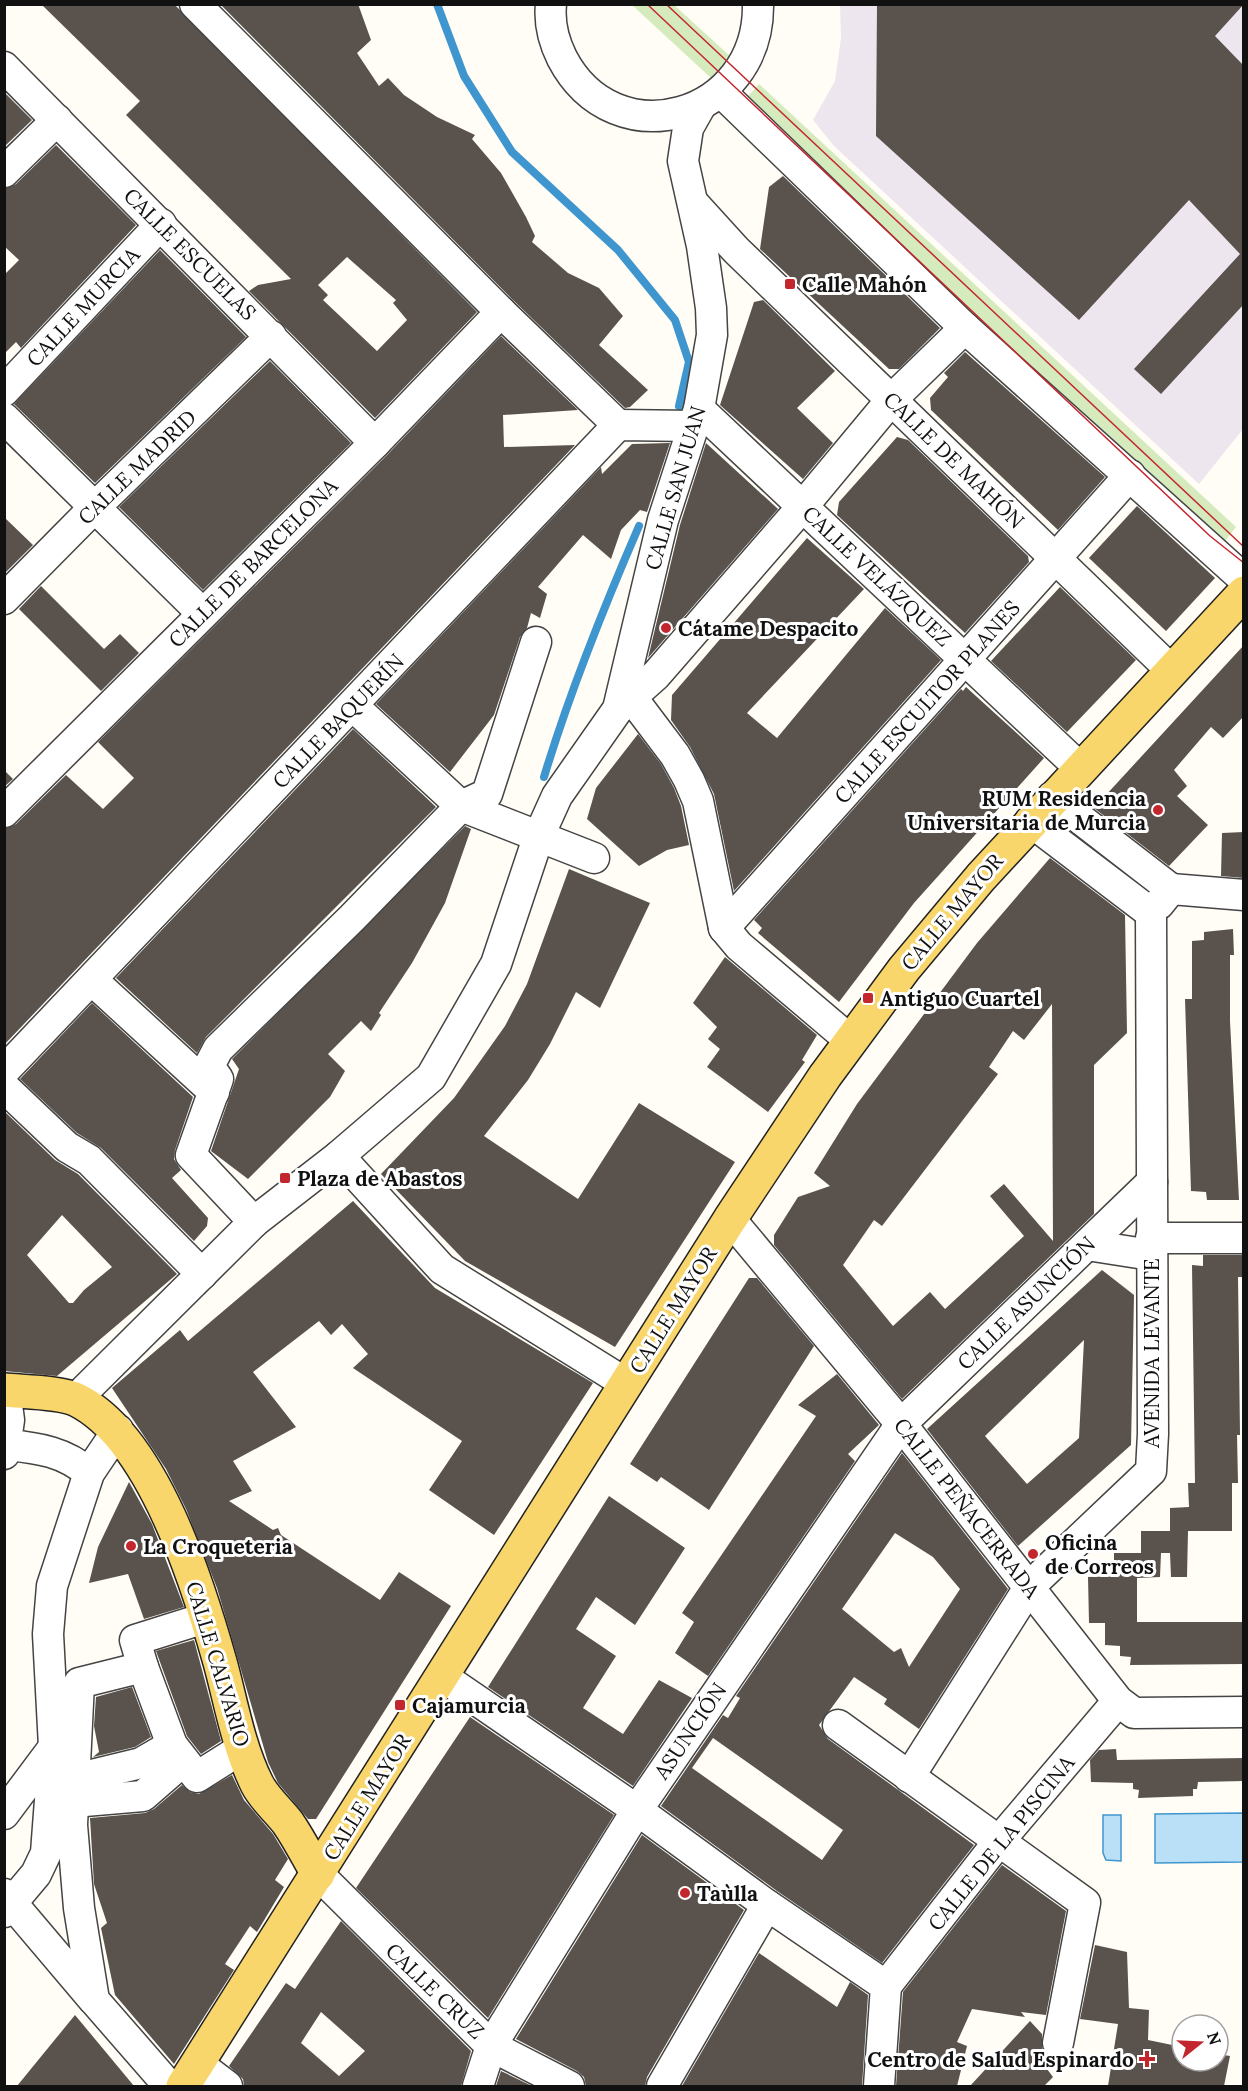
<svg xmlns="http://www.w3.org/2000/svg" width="1248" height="2091" viewBox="0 0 1248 2091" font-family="Lora,serif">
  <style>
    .industrial { fill: #eee6ef }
    .green { fill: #d5ebbd }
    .water { fill: #b9e0f7; stroke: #3f96cf; stroke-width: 1.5 }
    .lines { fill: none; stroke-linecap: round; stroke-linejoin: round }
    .stream { stroke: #3f96cf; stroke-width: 8 }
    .building { fill: #5a524d; fill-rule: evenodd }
    .minor-casing { stroke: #444; stroke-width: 33 }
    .major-casing { stroke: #222; stroke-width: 36 }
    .minor { stroke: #fff; stroke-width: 30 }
    .major { stroke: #f9d66b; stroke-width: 33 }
    .tram { stroke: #c4262e; stroke-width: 1.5 }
    .poi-dot { fill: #c4262e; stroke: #fff; stroke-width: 2 }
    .labels { text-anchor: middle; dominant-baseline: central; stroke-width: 6; stroke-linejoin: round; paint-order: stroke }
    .street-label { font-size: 21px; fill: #111; stroke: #fff }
    .poi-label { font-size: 21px; font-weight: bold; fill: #111; stroke: #fff; text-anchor: start }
  </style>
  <rect width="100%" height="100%" fill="#fffdf5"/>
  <polygon class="industrial" points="840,5 1243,5 1243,429 1199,484 834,146 813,120 835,81 841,38"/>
  <g class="green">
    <polygon points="632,5 674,5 731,57 711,78"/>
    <polygon points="759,84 1236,527 1218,550 741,104"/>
  </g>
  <g class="water">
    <polygon points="1243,1813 1243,1862 1155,1863 1155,1814"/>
    <polygon points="1103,1815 1121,1815 1121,1861 1106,1860 1103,1853"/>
  </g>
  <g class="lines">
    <g class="stream">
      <polyline points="437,4 464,76 512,152 618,250 675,320 689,362 679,406"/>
      <path d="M544,777c26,-86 59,-168 95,-251"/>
    </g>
  </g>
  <g class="building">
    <path d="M41,4h133l303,308 -102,106 -126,-127 9,-6 33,-6 -165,-164 14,-14zM347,257l49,43 -3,3 14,17 -30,31 -54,-51 5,-5 -10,-10z"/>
    <polygon points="220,4 358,4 371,40 357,53 379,86 388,78 404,95 437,117 475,135 472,139 501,173 526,217 535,236 532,242 568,273 599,288 623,316 599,345 648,390 630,407 625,408 513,300"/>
    <polygon points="877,4 1244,4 1215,36 1244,66 1244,304 1161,394 1134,369 1240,254 1189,200 1079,320 876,136"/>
    <polygon points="4,92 32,120 4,147"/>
    <polygon points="56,145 136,225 21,348 16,342 4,354 4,275 19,260 4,246 4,189 16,184"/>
    <polygon points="783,176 940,328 899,369 889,369 760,249 769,187"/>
    <polygon points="160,250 246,337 95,483 14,404"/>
    <polygon points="763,300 835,371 797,408 833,443 803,479 720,405 754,302"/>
    <polygon points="501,336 578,410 503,415 504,447 575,445 4,1045 4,829 16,824 66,775 103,809 134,778 98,742 387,455"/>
    <polygon points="965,352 1105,477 1058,530 931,410 930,398 948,377 944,373"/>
    <polygon points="270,361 351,443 203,590 119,507"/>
    <polygon points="897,437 908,440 1028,556 1029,562 965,633 837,515 839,502"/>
    <polygon points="670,443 647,512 640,510 621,530 611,559 583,535 538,587 547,594 540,618 531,613 527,628 520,637 494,715 450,772 376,704 601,467 602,474 632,444"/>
    <polygon points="706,443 778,509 648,658 680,525"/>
    <polygon points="1137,506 1215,578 1166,631 1089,558"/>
    <polygon points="4,517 33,545 4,574"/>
    <polygon points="807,538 864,589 747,713 777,738 885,608 941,660 734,891 714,794 690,747 671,720 672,695"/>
    <polygon points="41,586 104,649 120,634 139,653 101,691 19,609"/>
    <polygon points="1060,587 1136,660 1067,732 991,661"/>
    <polygon points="1244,645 1244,716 1223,738 1211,727 1174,770 1187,786 1177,796 1208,825 1169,866 1094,808"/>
    <polygon points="966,687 1044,758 914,903 839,1002 758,933 762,928 754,920 961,689 963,691"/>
    <polygon points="353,729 436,807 206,1037 197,1053 116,978"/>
    <polygon points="638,734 661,764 674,788 681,806 689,845 667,850 639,866 587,819 596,788"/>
    <polygon points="4,770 13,779 4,787"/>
    <polygon points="465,826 471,829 445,903 412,963 379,1013 381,1015 371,1031 361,1021 328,1054 345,1071 330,1097 248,1179 211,1151 239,1069 232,1059"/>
    <polygon points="1244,832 1244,878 1221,876 1222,833"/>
    <path d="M1050,858l75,57 2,118 -33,32v149l-192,185 -128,-154v-10l24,-38 32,-11 -16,-13 43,-69 120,-161zM1052,1004l1,237 -49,-57 -14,12 34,40 -79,73 -15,-17 -37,34 -50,-61 31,-45 8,6 116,-152 -9,-7 24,-36 11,9z"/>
    <polygon points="569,869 650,903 600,1008 576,992 550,1044 528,1080 484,1136 578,1199 639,1103 735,1162 615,1347 465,1261 381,1174 454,1098 505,1026 527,984"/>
    <polygon points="1233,929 1234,955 1230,955 1230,1021 1239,1200 1207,1200 1206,1192 1191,1191 1185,999 1192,999 1192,941 1204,940 1204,932"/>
    <polygon points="725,957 817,1035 802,1060 805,1062 768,1112 707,1067 720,1049 708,1039 717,1027 693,1003"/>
    <polygon points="92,1003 193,1097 175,1150 174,1159 181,1170 172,1178 208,1218 207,1226 194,1241 101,1148 77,1133 20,1079"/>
    <path d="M4,1111l51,49 23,14 99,100 -120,102 -53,-5zM62,1215l50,52 -28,23 -11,13h-4l-42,-48z"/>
    <polygon points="353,1201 435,1288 593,1383 494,1535 429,1490 462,1441 353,1368 368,1354 342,1324 331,1335 319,1321 253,1372 296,1427 233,1461 252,1491 229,1501 273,1530 278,1528 281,1535 380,1600 399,1572 451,1606 316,1819 308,1819 278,1783 268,1762 217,1588 186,1509 166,1469 112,1388 180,1330 188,1341"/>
    <polygon points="1203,1255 1244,1255 1244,1277 1238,1277 1240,1435 1237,1435 1238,1483 1232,1483 1232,1531 1188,1531 1187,1577 1171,1577 1170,1553 1161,1553 1160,1577 1137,1578 1137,1622 1244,1622 1244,1664 1130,1665 1131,1657 1120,1656 1120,1646 1105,1645 1105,1623 1089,1623 1088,1577 1114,1576 1114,1553 1141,1553 1141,1531 1170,1531 1170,1508 1189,1507 1188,1483 1195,1483 1192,1265 1203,1266"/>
    <path d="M1102,1270l32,25 -3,150 -113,101 -91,-117zM1084,1340l-5,98 -52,46 -42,-48z"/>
    <polygon points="749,1278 757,1278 814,1346 709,1510 661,1477 657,1482 630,1464"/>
    <polygon points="837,1374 879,1425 848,1454 855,1461 708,1676 675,1653 694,1622 682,1613 816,1416 798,1405"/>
    <path d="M902,1453l106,136 -89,140 -35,-25 3,-5 -33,-22 -35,48 9,14 146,106 -92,118 -105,-72 -116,-85 62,-91 5,3 12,-20 -4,-2zM895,1533l38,24 27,32 -51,78 -8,-19 -7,4 -52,-43zM713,1738l130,92 -21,30 -130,-92z"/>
    <polygon points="129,1482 152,1524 184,1607 144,1619 128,1574 89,1583 98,1547"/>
    <polygon points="609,1496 685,1548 635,1625 596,1597 576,1629 616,1656 583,1708 623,1734 659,1680 692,1698 633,1786 488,1687"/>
    <polygon points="194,1640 221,1741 201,1754 187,1736 156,1651"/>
    <polygon points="132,1687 151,1737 135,1747 93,1757 99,1752 94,1726 96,1697"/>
    <polygon points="470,1717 614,1815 488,2018 356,1888"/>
    <polygon points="1116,1749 1117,1760 1244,1758 1244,1781 1198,1782 1197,1789 1193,1789 1193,1796 1138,1798 1139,1790 1133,1789 1133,1783 1091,1782 1090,1760 1099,1750"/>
    <polygon points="232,1775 244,1800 273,1834 288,1859 275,1880 284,1887 257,1932 250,1926 225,1964 234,1970 174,2064 115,1995 101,1928 107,1923 94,1884 90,1818 145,1813 154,1809 182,1785 190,1792 199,1794"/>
    <polygon points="642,1835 744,1910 647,2077 645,2086 586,2086 584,2077 577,2071 516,2039"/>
    <polygon points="1002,1865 1066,1911 1046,2015 1021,2012 1025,2017 972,2009 957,2042 967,2046 957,2086 896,2086 903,1992"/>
    <path d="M341,1921l130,130 -10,35h-217l-1,-7 -14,-13 57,-83 9,6zM321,2012l44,39 -26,25 -38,-33z"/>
    <polygon points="1095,1945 1127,1952 1129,2008 1149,2010 1148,2040 1182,2047 1182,2061 1218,2061 1218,2054 1230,2056 1224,2086 1108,2086 1118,2024 1080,2019"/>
    <polygon points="759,1953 837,2007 850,1982 868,1995 862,2086 682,2086"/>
    <polygon points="75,2015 134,2086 17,2086"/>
    <polygon points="1030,2021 1042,2034 1042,2048 1049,2057 1046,2061 1051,2064 1047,2069 1053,2077 1044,2086 970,2086"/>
    <polygon points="501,2071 532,2086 496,2086"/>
  </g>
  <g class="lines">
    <defs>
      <g id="minor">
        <polyline points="195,4 501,312 618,425"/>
        <path d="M551,4c-2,19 3,38 11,54 53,102 198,60 196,-54"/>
        <polyline points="4,67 375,443"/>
        <polyline points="721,92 965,328 1244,579"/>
        <polyline points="4,172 57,120"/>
        <polyline points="696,206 736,250 1172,671"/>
        <polyline points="4,391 161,224"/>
        <polyline points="699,409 1080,768"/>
        <polyline points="4,418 202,613"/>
        <polyline points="4,599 94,508 271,336"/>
        <polyline points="632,698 675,755 689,780 698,801 724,928 739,946 851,1041"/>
        <polyline points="353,706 461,806 594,858"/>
        <polyline points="618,709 656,675 803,506 892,399 965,328"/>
        <polyline points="1052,797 1171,889"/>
        <polyline points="4,812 375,443 501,312"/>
        <polyline points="1030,821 1151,913"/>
        <polyline points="1159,904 1171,889 1244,895"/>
        <polyline points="724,928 1130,475"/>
        <polyline points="92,980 214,1092"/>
        <polyline points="4,1071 618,425 694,426"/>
        <polyline points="4,1087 67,1147 89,1160 202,1274"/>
        <polyline points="339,1156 442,1269 627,1384"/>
        <polyline points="730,1219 901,1424 1118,1701 1134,1713 1244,1712"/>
        <polyline points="254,1222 191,1155 218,1079 209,1066 218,1049 352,918 461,806 487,794 536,642"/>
        <polyline points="1151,1238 1244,1238"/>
        <polyline points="1087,1245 1151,1255"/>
        <polyline points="76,1399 254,1222 339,1156 431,1077 496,964 538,838 557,796 618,709 663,520 699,409 712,335 711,308 702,246 683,161 688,128 701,105"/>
        <path d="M8,1445c31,3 57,7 81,28"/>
        <polyline points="4,1454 9,1420 5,1390"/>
        <polyline points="143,1667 172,1745 197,1777 243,1748"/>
        <polyline points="443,1677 637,1810 767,1905 886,1986 879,2086"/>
        <polyline points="838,1725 1085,1903 1058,2043"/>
        <polyline points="909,1777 1030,1586 1151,1471 1153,1434 1151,913"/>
        <polyline points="75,1779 141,1763 172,1745"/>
        <polyline points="73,1802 143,1796 182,1762"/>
        <polyline points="4,1814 54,1747"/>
        <polyline points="318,1874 491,2046 569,2086"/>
        <polyline points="4,1894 93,1999"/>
        <polyline points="4,1912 36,1874 46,1853 54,1747 48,1634 52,1586 89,1473 118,1430"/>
        <polyline points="886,1986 999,1841 1118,1701"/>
        <polyline points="198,2064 227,2086"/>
        <polyline points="169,2086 94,2000 79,1908 72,1825 79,1683 143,1667 135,1640 205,1618"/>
        <polyline points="478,2086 491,2046 637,1810 901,1424 1152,1182"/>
        <polyline points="662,2086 767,1905"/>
      </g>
      <g id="major">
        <path d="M4,1390c19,2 57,2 73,10 76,38 121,184 143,262 11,40 18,84 37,122 7,14 21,26 31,39 11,16 20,34 30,51"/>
        <polyline points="183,2086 730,1219 825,1076 904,969 981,877 1244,593"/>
      </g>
    </defs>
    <use href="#minor" class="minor-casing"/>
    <use href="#major" class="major-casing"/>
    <use href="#minor" class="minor"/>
    <use href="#major" class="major"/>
    <g class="tram">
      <polyline points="647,4 1210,536 1244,563"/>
      <polyline points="666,4 1244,547"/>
    </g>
  </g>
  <g class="poi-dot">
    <rect x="784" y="278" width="12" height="12" rx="3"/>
    <circle cx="666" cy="628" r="6"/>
    <circle cx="1158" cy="810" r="6"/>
    <rect x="862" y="992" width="12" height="12" rx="3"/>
    <rect x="279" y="1172" width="12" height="12" rx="3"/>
    <circle cx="131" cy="1546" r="6"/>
    <circle cx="1033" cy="1554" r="6"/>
    <rect x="394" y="1699" width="12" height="12" rx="3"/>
    <circle cx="685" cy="1893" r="6"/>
    <path d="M1144 2050h6v6h6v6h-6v6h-6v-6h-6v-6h6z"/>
  </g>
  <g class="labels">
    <g class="street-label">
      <text transform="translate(190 254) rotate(45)">CALLE ESCUELAS</text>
      <text transform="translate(83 307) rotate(-47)">CALLE MURCIA</text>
      <text transform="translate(954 460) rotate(44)">CALLE DE MAHÓN</text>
      <text transform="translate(137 467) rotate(-44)">CALLE MADRID</text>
      <text transform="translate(675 488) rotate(-74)">CALLE SAN JUAN</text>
      <text transform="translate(253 563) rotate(-45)">CALLE DE BARCELONA</text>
      <text transform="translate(877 576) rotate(43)">CALLE VELÁZQUEZ</text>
      <text transform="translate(927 702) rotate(-48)">CALLE ESCULTOR PLANES</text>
      <text transform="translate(338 721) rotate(-46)">CALLE BAQUERÍN</text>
      <text transform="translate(952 912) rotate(-50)">CALLE MAYOR</text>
      <text transform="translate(1026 1303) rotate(-44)">CALLE ASUNCIÓN</text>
      <text transform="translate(673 1310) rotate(-58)">CALLE MAYOR</text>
      <text transform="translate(1151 1353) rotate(-90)">AVENIDA LEVANTE</text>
      <text transform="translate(967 1508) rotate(52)">CALLE PEÑACERRADA</text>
      <text transform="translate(218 1664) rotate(73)">CALLE CALVARIO</text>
      <text transform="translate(690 1731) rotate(-56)">ASUNCIÓN</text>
      <text transform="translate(367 1797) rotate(-58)">CALLE MAYOR</text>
      <text transform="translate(1001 1843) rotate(-51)">CALLE DE LA PISCINA</text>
      <text transform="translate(435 1991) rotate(44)">CALLE CRUZ</text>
    </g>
    <g class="poi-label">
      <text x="802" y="284">Calle Mahón</text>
      <text x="678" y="628">Cátame Despacito</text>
      <text x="1146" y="798" text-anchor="end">RUM Residencia<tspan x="1146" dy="24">Universitaria de Murcia</tspan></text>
      <text x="880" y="998">Antiguo Cuartel</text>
      <text x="297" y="1178">Plaza de Abastos</text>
      <text x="1045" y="1542">Oficina<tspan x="1045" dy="24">de Correos</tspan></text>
      <text x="143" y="1546">La Croqueteria</text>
      <text x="412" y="1705">Cajamurcia</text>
      <text x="697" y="1893">Taùlla</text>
      <text x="1134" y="2059" text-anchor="end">Centro de Salud Espinardo</text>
    </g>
  </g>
  <rect width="1248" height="2091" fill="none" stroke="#111111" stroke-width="12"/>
  <g transform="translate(1200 2043) rotate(72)"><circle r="28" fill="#ffffff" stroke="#a0a0a0" stroke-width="1.5"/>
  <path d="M0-4.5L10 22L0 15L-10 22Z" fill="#c4262e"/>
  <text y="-9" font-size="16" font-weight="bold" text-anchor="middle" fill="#111111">N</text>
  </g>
</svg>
